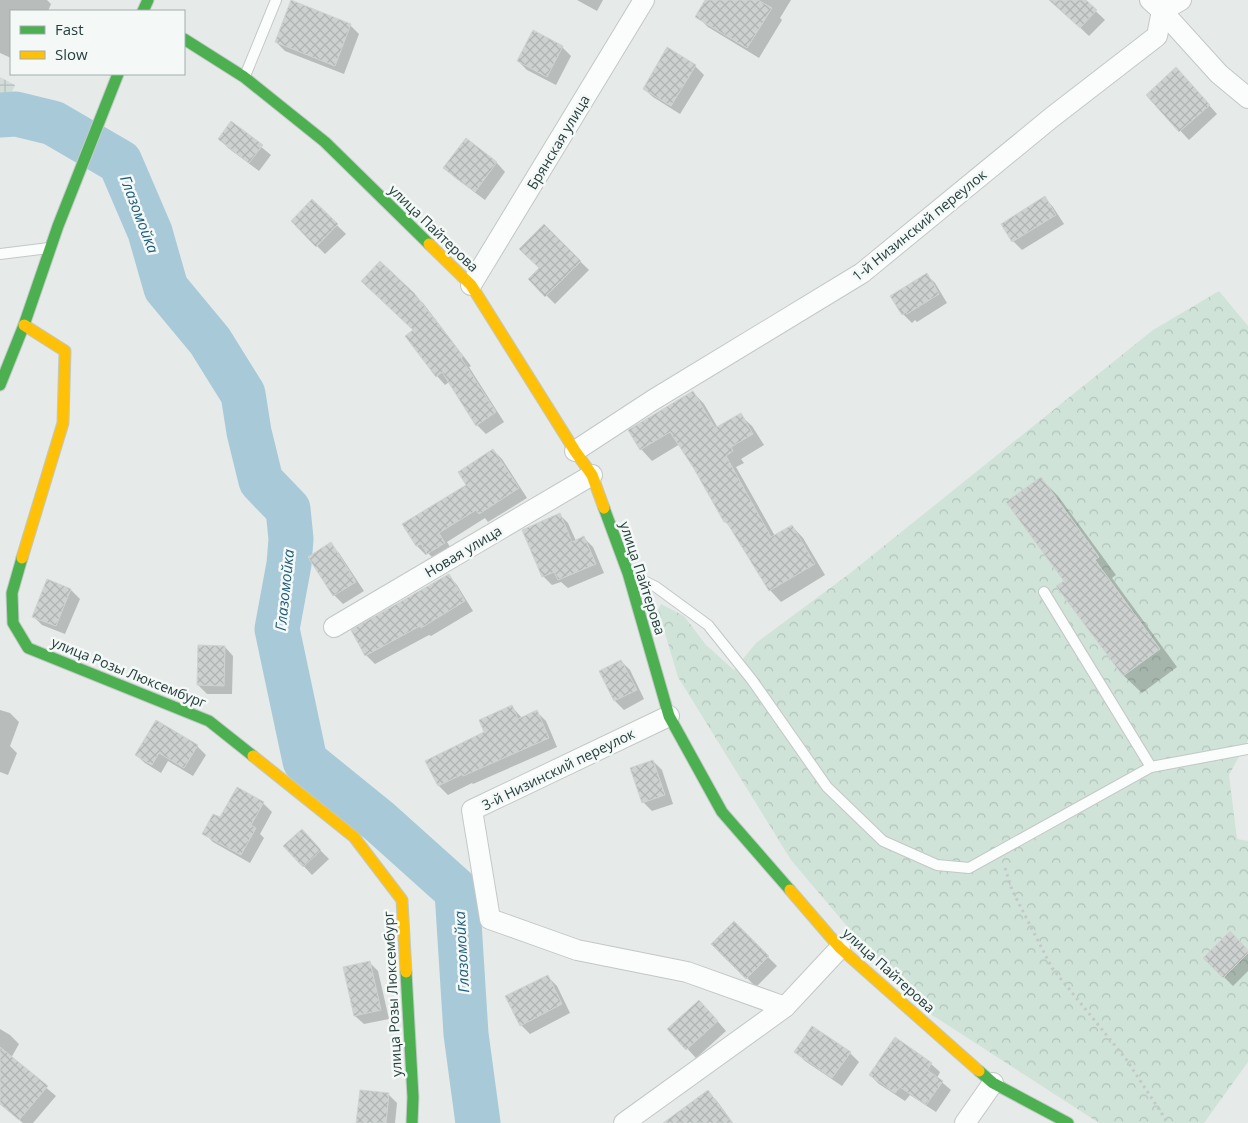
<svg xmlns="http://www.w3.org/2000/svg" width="1248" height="1123" viewBox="0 0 1248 1123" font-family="'Open Sans',sans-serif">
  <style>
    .industrial { fill: url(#industrial-grid) }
    .forest { fill: url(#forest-crowns) }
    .shadow { fill: #0003 }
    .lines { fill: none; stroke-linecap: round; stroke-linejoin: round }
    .river { stroke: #a8cad8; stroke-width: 45 }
    .building { fill: url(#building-cross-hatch); stroke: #cfd4d2 }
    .lane-casing { stroke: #c3c8c6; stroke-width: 12 }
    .street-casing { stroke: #c3c8c6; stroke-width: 22 }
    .fast-casing { stroke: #c1c9c7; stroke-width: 13 }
    .slow-casing { stroke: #c1c9c7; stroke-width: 13 }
    .path { stroke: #c2cac9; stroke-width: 3; stroke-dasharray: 2.5 4; stroke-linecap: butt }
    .lane { stroke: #fbfcfc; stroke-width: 10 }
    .street { stroke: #fbfcfc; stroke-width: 20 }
    .fast { stroke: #4caf50; stroke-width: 11 }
    .slow { stroke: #ffc107; stroke-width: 11 }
    .labels { text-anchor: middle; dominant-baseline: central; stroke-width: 5; stroke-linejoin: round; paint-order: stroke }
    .street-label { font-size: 14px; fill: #233e3b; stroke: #f4f9f8 }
    .water-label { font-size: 15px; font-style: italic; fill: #1e5c79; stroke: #f4f9f8 }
  </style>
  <defs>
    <pattern id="industrial-grid" width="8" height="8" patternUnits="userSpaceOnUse" patternTransform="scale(1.25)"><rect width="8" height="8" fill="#d4dcda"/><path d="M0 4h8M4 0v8" fill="none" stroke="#b6bebc"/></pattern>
    <pattern id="forest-crowns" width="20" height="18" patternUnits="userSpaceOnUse" patternTransform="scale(1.25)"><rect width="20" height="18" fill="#cfe3d8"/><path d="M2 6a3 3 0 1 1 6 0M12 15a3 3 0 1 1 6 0" fill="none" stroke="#b1c4ba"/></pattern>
    <pattern id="building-cross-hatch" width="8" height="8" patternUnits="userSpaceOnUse" patternTransform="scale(1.25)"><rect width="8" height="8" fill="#cdd2d1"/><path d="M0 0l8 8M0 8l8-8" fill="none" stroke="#b0b5b4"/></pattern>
  </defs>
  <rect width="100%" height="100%" fill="#e6ebe9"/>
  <polygon class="industrial" points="0,77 15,85 0,119"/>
  <polygon class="forest" points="1219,291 1248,326 1248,740 1229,775 1237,839 1248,841 1248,1062 1204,1123 1099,1123 932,1015 916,995 863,945 791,860 678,677 658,610 661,604 684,616 706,645 734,670 756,643 849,574 1153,330"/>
  <g class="shadow">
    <polygon points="0,0 47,0 51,4 48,11 11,11 11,58 0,53"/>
    <polygon points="577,0 603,0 597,11"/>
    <polygon points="707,0 791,0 780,18 782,20 759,58 708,27 697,16"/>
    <polygon points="1051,0 1084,0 1105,20 1089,36"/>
    <polygon points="350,25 359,34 344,74 285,51 276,42"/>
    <polygon points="562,47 571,56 556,85 527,70 518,61"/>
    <polygon points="695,66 704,75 680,114 653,97 644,89"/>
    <polygon points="1185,78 1217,114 1189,140 1147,95"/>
    <polygon points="232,123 271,155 259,171 228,148 220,139"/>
    <polygon points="466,140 497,163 505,172 485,200 454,177 445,168"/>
    <polygon points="1045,198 1053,207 1064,224 1022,250 1013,241"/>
    <polygon points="312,201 346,234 325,254 292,221"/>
    <polygon points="544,226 589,270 555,304 530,279 541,268"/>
    <polygon points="927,275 935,283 947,303 917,322 915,320 912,323 903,314"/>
    <polygon points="413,294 423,303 471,366 469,367 504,422 486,434 477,425 449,382 445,385 437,376 414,330"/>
    <polygon points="693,392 704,404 718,428 740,415 752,426 764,445 741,459 744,463 736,467 775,536 792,526 803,538 825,575 781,602 770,590 733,529 725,522 680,444 652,461 641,449 630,431"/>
    <polygon points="493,450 502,459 527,498 488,522 485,518 447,542 453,552 437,562 428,553 426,555 417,546 468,485"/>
    <polygon points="1040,478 1058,496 1116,575 1112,578 1177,667 1142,693 1124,676 1058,586 1065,581"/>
    <polygon points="560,515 568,523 576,541 584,538 593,547 604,573 568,588 561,582 552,585 543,576"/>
    <polygon points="330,544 339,553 364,591 343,604 334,595 309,557"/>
    <polygon points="449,576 457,585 473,611 431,636 429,635 375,664 366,655"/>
    <polygon points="47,581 71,590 80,599 65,634 42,625 33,616"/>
    <polygon points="225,647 233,656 232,694 207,694 198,685"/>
    <polygon points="621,661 630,670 644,699 624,710 615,701 600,672"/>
    <polygon points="512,707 522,718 537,712 546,721 557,747 473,784 472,783 448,795 439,786 427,761 486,732"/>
    <polygon points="0,710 10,713 19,722 10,746 17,753 8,775 0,772"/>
    <polygon points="197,746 206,755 193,776 168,761 161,773 145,763 136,755"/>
    <polygon points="653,761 662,770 673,804 652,811 643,802"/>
    <polygon points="263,803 272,812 260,834 264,838 250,863 213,842 204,833 220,819"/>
    <polygon points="310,840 329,859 312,875 285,846"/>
    <polygon points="734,923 777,966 756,987 713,944"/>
    <polygon points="1248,951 1248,971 1233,986 1205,958"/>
    <polygon points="369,962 378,971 389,1019 364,1024 355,1016"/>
    <polygon points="548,977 557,986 570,1013 530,1034 521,1025"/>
    <polygon points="708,1010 726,1031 696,1058 669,1029"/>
    <polygon points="0,1029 10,1035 19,1044 11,1058 56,1096 33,1123 23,1123 0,1104"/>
    <polygon points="796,1052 850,1053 859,1062 842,1086 805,1061"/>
    <polygon points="931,1064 940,1072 937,1078 951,1090 936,1112 910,1095 905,1101 879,1084 870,1075"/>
    <polygon points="708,1092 717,1101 733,1123 687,1123"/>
    <polygon points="388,1094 397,1103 395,1123 358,1123"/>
  </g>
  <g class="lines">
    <polyline class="river" points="0,115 16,114 53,123 120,162 150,232 166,288 210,341 243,394 249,432 261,481 288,509 291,539 289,564 277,629 305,761 379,821 457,891 466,1034 478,1123"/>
  </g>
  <g class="building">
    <polygon points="291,0 351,24 335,66 275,42"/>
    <polygon points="705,0 758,0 772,8 747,48 695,17"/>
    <polygon points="1049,0 1086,0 1097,10 1080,28"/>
    <polygon points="533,30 563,46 547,77 517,61"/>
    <polygon points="667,47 696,65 671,106 643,89"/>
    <polygon points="1176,67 1210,105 1179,132 1146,95"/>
    <polygon points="231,121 263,145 249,163 218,139"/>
    <polygon points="466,138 497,162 475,192 443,168"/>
    <polygon points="1045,196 1056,215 1012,242 1001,224"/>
    <polygon points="312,199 338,224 316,247 291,221"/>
    <polygon points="544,224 581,261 545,297 528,279 539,268 519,249"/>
    <polygon points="380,261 414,293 463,356 461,358 496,412 476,426 442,372 436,377 405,336 413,330 361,281"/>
    <polygon points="927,273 939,294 907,314 906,312 902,315 890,296"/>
    <polygon points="693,391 715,428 741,413 753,434 731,447 733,451 726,456 771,537 792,525 815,564 769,591 726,521 724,522 693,467 670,432 640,450 628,430"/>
    <polygon points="493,449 519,488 479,514 476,510 439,533 445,543 427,554 421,544 416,546 402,524 466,485 458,472"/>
    <polygon points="1041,477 1099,557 1095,560 1160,649 1123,676 1056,586 1064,581 1006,502"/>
    <polygon points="560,513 572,542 584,536 596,564 558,580 554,572 542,577 522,530"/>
    <polygon points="331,542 356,582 333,596 308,557"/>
    <polygon points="449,574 465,601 421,628 420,626 365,656 351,630"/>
    <polygon points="47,579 71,589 56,626 32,617"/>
    <polygon points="198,645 225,646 224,686 197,685"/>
    <polygon points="621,660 637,690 614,701 599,671"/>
    <polygon points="512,705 518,719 537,710 549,738 463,776 463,774 438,786 425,761 484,732 479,720"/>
    <polygon points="156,720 198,745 184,768 159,753 152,765 135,755"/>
    <polygon points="653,760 665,795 642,803 630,768"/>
    <polygon points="237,787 264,802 251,825 256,828 241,855 202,834 213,814 220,817"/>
    <polygon points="302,829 321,850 303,867 283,846"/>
    <polygon points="734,921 769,956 746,979 711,944"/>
    <polygon points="1230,931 1248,950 1248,953 1223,978 1203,958"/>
    <polygon points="370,961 381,1010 354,1016 343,967"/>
    <polygon points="548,975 562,1004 520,1026 505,996"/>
    <polygon points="699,1000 718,1021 686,1050 667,1029"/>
    <polygon points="812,1026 851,1052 832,1078 794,1052"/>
    <polygon points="895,1037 932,1063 927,1070 943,1081 926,1105 900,1087 895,1093 869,1075"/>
    <polygon points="0,1047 48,1086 19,1120 0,1104"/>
    <polygon points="360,1090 389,1093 386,1123 356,1123"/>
    <polygon points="708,1090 732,1123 663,1123"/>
  </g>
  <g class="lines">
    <defs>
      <g id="lane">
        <polyline points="245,76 276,0"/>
        <polyline points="0,254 49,248"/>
        <polyline points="634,576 656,587 708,625 752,680 827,787 883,841 937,865 969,868 1151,767 1044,592"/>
        <polyline points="1151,767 1248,749"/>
      </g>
      <g id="street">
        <polyline points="1150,0 1162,11 1219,74 1248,98"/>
        <polyline points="471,285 644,0"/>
        <polyline points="575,451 653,400 862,273 1051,118 1157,36 1162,11 1181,0"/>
        <polyline points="334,627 592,475"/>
        <polyline points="669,716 472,810 490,919 577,950 687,972 785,1007"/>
        <polyline points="624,1123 785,1007 840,948"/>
        <polyline points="965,1123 993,1083"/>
      </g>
      <g id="fast">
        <polyline points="143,11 148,0"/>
        <polyline points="184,39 244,77 325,142 429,244"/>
        <polyline points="0,385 24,325 58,226 118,74"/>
        <polyline points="604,508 628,573 669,716 722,812 790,890"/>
        <polyline points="22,558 12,593 13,623 28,648 209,721 253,756"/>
        <polyline points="406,972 413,1097 412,1123"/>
        <polyline points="979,1071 993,1083 1068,1123"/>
      </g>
      <g id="slow">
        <polyline points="429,244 471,285 575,451 592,475 604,508"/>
        <polyline points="22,558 63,423 65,351 24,325"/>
        <polyline points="253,756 354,837 402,900 406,972"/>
        <polyline points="790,890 840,948 979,1071"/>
      </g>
    </defs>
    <use href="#lane" class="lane-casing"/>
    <use href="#street" class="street-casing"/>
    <use href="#fast" class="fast-casing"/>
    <use href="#slow" class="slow-casing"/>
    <polyline class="path" points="1005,868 1012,890 1052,968 1126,1059 1168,1123"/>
    <use href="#lane" class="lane"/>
    <use href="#street" class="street"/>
    <use href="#fast" class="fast"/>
    <use href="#slow" class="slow"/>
  </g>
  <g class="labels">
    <g class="street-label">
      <text transform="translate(558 142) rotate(-59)">Брянская улица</text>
      <text transform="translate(919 225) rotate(-39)">1-й Низинский переулок</text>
      <text transform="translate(434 228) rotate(44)">улица Пайтерова</text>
      <text transform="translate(463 551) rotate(-31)">Новая улица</text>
      <text transform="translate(643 578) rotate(72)">улица Пайтерова</text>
      <text transform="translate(129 672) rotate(22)">улица Розы Люксембург</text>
      <text transform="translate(558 769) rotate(-26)">3-й Низинский переулок</text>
      <text transform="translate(889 970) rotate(42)">улица Пайтерова</text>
      <text transform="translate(392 994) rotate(-93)">улица Розы Люксембург</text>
    </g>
    <g class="water-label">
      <text transform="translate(140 214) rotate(69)">Глазомойка</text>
      <text transform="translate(284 590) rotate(-84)">Глазомойка</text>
      <text transform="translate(461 952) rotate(-93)">Глазомойка</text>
    </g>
  </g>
  <rect x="10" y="10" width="175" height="65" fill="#f4f9f8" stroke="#a0aeac"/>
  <rect x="20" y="26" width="25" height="8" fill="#4caf50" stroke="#a0aeac"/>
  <text x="55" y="35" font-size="15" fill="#233e3b">Fast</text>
  <rect x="20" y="51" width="25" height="8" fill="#ffc107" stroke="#a0aeac"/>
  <text x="55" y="60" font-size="15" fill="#233e3b">Slow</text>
</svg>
